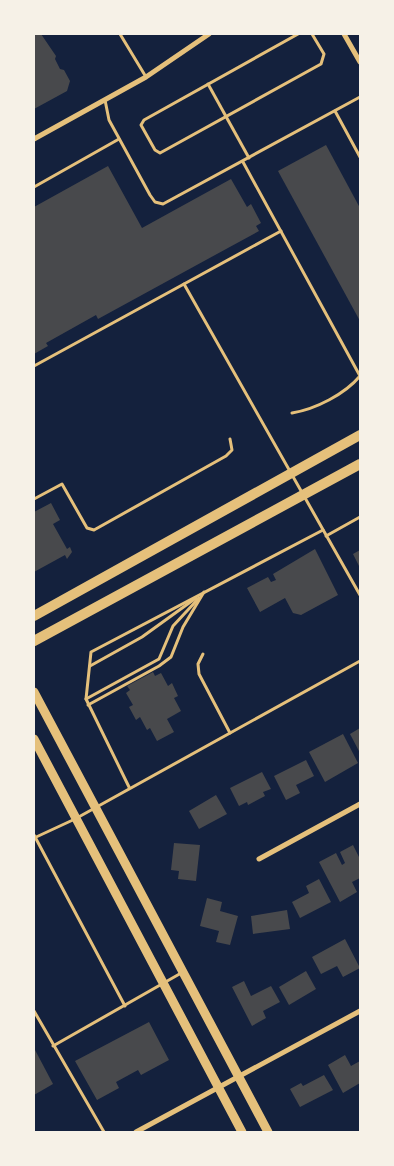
<svg xmlns="http://www.w3.org/2000/svg" width="394" height="1166" viewBox="0 0 394 1166" font-family="Helvetica,sans-serif">
  <style>
    .building { fill: #48494c }
    .lines { fill: none; stroke-linecap: round; stroke-linejoin: round }
    .service { stroke: #e5c07b; stroke-width: 3 }
    .minor { stroke: #e5c07b; stroke-width: 5 }
    .secondary { stroke: #e5c07b; stroke-width: 9 }
    .primary { stroke: #e5c07b; stroke-width: 10 }
  </style>
  <rect width="100%" height="100%" fill="#14213d"/>
  <g class="building">
    <polygon points="34,34 41,34 56,56 55,59 60,69 64,70 70,81 67,91 34,109"/>
    <polygon points="326,145 360,208 360,321 278,171"/>
    <polygon points="108,166 142,228 231,179 247,207 251,204 261,223 256,226 259,231 98,319 96,315 46,343 48,346 34,354 34,207"/>
    <polygon points="51,503 60,520 53,524 67,549 70,547 72,552 67,559 65,555 34,572 34,512"/>
    <polygon points="315,549 338,595 301,615 293,613 285,598 260,612 247,588 268,577 271,582 276,580 273,574"/>
    <polygon points="360,550 360,568 353,554"/>
    <polygon points="153,672 155,676 161,673 168,686 172,683 178,696 174,698 181,711 167,719 174,732 157,741 150,728 147,730 140,717 136,720 129,707 133,705 126,693 130,690 127,686"/>
    <polygon points="360,728 360,753 350,734"/>
    <polygon points="343,734 358,763 325,782 309,752"/>
    <polygon points="306,760 314,776 296,785 300,793 286,800 274,776"/>
    <polygon points="262,772 271,789 263,792 265,796 248,805 247,802 239,806 230,788"/>
    <polygon points="216,795 227,814 199,829 189,811"/>
    <polygon points="174,843 200,845 196,881 178,879 179,871 171,870"/>
    <polygon points="353,845 360,859 360,878 352,882 357,892 340,902 319,862 336,853 342,865 345,863 340,852"/>
    <polygon points="319,879 331,902 300,918 292,902 309,893 306,886"/>
    <polygon points="207,898 222,902 220,911 238,916 230,945 216,942 219,931 200,926"/>
    <polygon points="287,910 290,929 253,934 251,916"/>
    <polygon points="345,939 360,968 343,977 337,966 321,974 312,957"/>
    <polygon points="306,971 316,989 289,1005 279,987"/>
    <polygon points="244,981 251,996 271,986 280,1002 263,1011 266,1018 252,1026 232,987"/>
    <polygon points="149,1022 169,1060 141,1075 138,1070 116,1082 119,1088 97,1100 75,1061"/>
    <polygon points="34,1048 53,1084 34,1095"/>
    <polygon points="345,1055 351,1066 360,1061 360,1083 343,1093 328,1065"/>
    <polygon points="324,1075 333,1090 300,1107 290,1089 301,1083 303,1086"/>
  </g>
  <g class="lines">
    <g class="service">
      <polyline points="120,34 146,77"/>
      <polyline points="298,34 144,120 141,125 155,150 160,153 321,64 324,54 312,34"/>
      <polyline points="208,84 249,158"/>
      <polyline points="105,100 109,120 150,195 155,202 163,204 360,97"/>
      <polyline points="335,111 360,157"/>
      <path d="M243,162l117,214c-15,18 -44,33 -68,37"/>
      <polyline points="34,187 119,139"/>
      <polyline points="184,284 281,231"/>
      <polyline points="34,366 184,284 360,595"/>
      <polyline points="34,499 62,484 87,528 94,530 226,456 232,450 230,439"/>
      <polyline points="326,536 360,517"/>
      <polyline points="203,654 198,664 199,674 230,733"/>
      <polyline points="90,666 142,637 196,598"/>
      <polyline points="86,699 159,659 173,626 199,598"/>
      <polyline points="88,705 159,666 171,657 183,627 204,592"/>
      <polyline points="129,787 86,699 91,652 323,530"/>
      <polyline points="34,835 125,1006"/>
      <polyline points="34,838 75,819 360,661"/>
      <polyline points="34,1011 104,1132"/>
      <polyline points="53,1046 183,972"/>
    </g>
    <g class="minor">
      <polyline points="344,34 360,62"/>
      <polyline points="34,139 146,77 209,34"/>
      <polyline points="259,859 360,804"/>
      <polyline points="136,1132 360,1011"/>
    </g>
    <g class="secondary">
      <polyline points="34,692 268,1132"/>
      <polyline points="34,739 242,1132"/>
    </g>
    <g class="primary">
      <polyline points="34,616 360,435"/>
      <polyline points="34,641 360,464"/>
    </g>
  </g>
  <rect width="394" height="1166" fill="none" stroke="#f6f1e7" stroke-width="70"/>
</svg>
